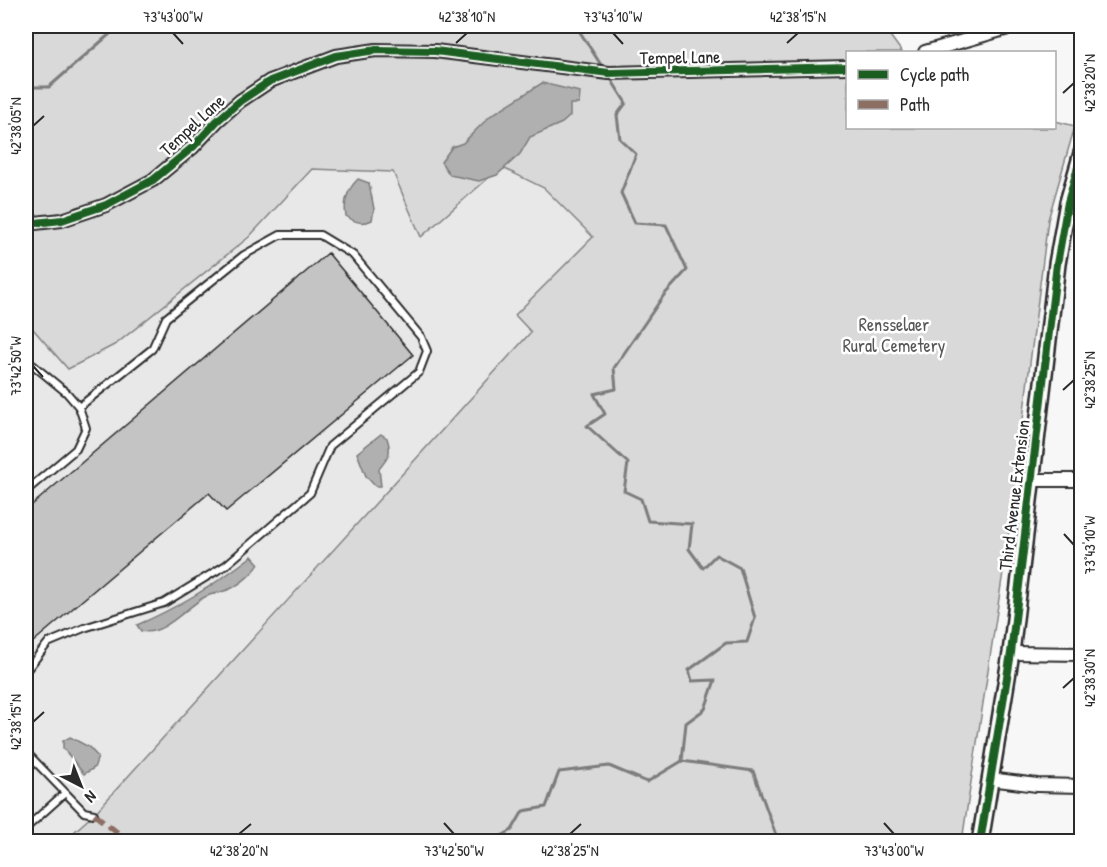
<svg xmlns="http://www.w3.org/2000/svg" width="1107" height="867" viewBox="0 0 1107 867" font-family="'Patrick Hand',sans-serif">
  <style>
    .built { fill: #e8e8e8 }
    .green { fill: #d9d9d9; stroke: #828282; stroke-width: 1.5 }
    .water { fill: #b0b0b0; stroke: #7b7b7b; stroke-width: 1.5 }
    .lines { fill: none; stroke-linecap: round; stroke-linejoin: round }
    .stream { stroke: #7b7b7b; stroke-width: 3 }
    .building { fill: #c4c4c4; stroke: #2b2b2b; stroke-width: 1.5 }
    .service-casing { stroke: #2b2b2b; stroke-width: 10 }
    .minor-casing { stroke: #2b2b2b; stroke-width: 16 }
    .tertiary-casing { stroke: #2b2b2b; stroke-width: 20 }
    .service { stroke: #fff; stroke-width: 6 }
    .minor { stroke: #fff; stroke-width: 12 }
    .tertiary { stroke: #fff; stroke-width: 15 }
    .quiet { stroke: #8d6e63; stroke-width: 6; stroke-dasharray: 12 6; stroke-linecap: butt }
    .cycleway-casing { stroke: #fff; stroke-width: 11 }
    .cycleway { stroke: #1b5e20; stroke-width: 8 }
    .ticks { fill: none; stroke: #2b2b2b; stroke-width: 2 }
    .labels { text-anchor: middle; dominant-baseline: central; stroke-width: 5; stroke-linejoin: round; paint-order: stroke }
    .street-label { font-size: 18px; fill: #2b2b2b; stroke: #fff }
    .park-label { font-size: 18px; fill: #565656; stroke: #fff }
    .neatline { fill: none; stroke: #2b2b2b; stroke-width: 2 }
    .ticks-label { font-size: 15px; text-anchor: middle; fill: #2b2b2b }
  </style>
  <rect width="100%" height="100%" fill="#f7f7f7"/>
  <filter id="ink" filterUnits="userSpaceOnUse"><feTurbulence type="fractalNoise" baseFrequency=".0167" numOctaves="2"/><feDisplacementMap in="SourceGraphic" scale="12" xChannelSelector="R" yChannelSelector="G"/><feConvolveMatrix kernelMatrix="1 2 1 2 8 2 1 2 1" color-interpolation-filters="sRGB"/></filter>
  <g filter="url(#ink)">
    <polygon class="built" points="501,167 544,188 593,237 515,315 532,332 94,814 64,841 26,841 26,321 68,369 116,344 249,237 312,169 393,172"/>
    <polygon class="green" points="26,26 883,26 902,52 848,52 848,128 1054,128 1055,121 1075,126 1048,220 1007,546 962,841 64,841 94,814 531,332 515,315 593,237 544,188 501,167 421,237 393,172 312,169 249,237 116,344 68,369 26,321"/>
    <g class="water">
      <polygon points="542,83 580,92 579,104 570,104 570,116 562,123 530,137 520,154 497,175 479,181 450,175 441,162 452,147 463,143 490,116"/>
      <path d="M358,179l11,4 5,26 -2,11c-10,5 -17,2 -26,-4 -3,-15 2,-27 12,-37z"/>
      <path d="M381,434l6,4c5,15 2,19 -8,31l2,17h-6l-9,-10 -9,-23z"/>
      <path d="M252,556l7,8c-5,9 -20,21 -29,25 -9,4 -19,4 -27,9 -17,10 -41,39 -62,33l-4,-6c42,-18 79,-41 115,-69z"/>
      <polygon points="70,737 89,747 98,757 94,768 84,774 63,748 63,741"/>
    </g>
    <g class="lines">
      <g class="stream">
        <polyline points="580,26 578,29 603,68"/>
        <polyline points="609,76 626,103 617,115 620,139 636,154 621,193 635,223 666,225 687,270 664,295 614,368 616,389 594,394 605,414 587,426 628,463 624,491 641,499 648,521 692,524 689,549 703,568 716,555 740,568 755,618 747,642 726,643 689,670 692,681 715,680 705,709 686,723 682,761 753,771 777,838 775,842"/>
        <polyline points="26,87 49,87 119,26"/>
        <polyline points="491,842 512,830 523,811 546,807 559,772 609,766 647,782 682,761"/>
      </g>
    </g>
    <polygon class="building" points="328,253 413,355 226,511 209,493 26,648 26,510"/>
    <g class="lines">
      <defs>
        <g id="service">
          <polyline points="26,365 33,365 67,393 79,407 86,428 76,449 26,491"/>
          <polyline points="26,671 48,643 84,628 164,603 226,565 310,493 330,446 419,372 427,351 421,337 353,255 320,235 280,235 244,255 166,318 152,349 79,407"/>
          <polyline points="26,752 84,812 94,814"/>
          <polyline points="26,828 65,793"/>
        </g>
        <g id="minor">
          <polyline points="925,52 1015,26"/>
          <polyline points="26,224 62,220 106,205 153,180 193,147 217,121 240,101 270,81 336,56 376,50 435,51 609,73 848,67"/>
          <polyline points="1030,480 1082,480"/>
          <polyline points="1011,653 1082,654"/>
          <polyline points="990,779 1037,785 1082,786"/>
        </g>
        <polyline id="tertiary" points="980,842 1011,653 1057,264 1068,202 1082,153"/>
      </defs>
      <use href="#service" class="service-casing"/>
      <use href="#minor" class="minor-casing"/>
      <use href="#tertiary" class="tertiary-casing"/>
      <use href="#service" class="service"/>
      <use href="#minor" class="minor"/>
      <use href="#tertiary" class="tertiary"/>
      <polyline class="quiet" points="94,814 129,842"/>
      <defs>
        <g id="cycleway">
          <polyline points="26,224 62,220 106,205 153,180 193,147 217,121 240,101 270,81 336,56 376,50 435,51 609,73 848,67"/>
          <polyline points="980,842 1011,653 1057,264 1068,202 1082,153"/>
        </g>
      </defs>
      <use href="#cycleway" class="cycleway-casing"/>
      <use href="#cycleway" class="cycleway"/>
    </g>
  </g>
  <path class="ticks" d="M173,33l10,11M613,33l10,11M456,43l11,-10M787,43l11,-10M1063,93l11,-10M33,126l11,-10M33,366l10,11M1063,390l11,-10M1064,534l10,11M1063,688l11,-10M33,722l11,-10M444,823l10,11M884,823l10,11M239,834l12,-10M570,834l11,-10"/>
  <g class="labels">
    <g class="street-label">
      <text transform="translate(680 57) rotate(-1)">Tempel Lane</text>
      <text transform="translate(192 125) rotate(-43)">Tempel Lane</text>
      <text transform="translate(1014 495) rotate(-83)">Third Avenue Extension</text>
    </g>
    <g class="park-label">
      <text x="894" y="324">Rensselaer<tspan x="894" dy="21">Rural Cemetery</tspan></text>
    </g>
  </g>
  <rect width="1107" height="867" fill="none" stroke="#fff" stroke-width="66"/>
  <rect x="846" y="51" width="210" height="78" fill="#ffffff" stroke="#aaaaaa" stroke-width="1.5"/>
  <rect x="858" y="70" width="30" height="9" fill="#1b5e20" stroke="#aaaaaa" stroke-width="1.5"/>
  <text x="900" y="81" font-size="18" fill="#2b2b2b">Cycle path</text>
  <rect x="858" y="100" width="30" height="9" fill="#8d6e63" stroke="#aaaaaa" stroke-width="1.5"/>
  <text x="900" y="111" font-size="18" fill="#2b2b2b">Path</text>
  <g transform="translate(81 786) rotate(138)" stroke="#ffffff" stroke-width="4.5" paint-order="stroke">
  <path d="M0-4.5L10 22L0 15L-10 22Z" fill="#2b2b2b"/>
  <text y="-9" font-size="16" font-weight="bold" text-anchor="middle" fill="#2b2b2b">N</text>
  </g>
  <rect x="33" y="33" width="1041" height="801" class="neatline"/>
  <g class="ticks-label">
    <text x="173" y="22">73°43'00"W</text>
    <text x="467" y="22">42°38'10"N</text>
    <text x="613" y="22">73°43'10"W</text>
    <text x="798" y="22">42°38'15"N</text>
    <text transform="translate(1090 83) rotate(-90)" y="5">42°38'20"N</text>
    <text transform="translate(16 126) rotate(-90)" y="5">42°38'05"N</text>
    <text transform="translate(16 366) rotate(-90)" y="5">73°42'50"W</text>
    <text transform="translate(1090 380) rotate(-90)" y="5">42°38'25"N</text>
    <text transform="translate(1090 545) rotate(-90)" y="5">73°43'10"W</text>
    <text transform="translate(1090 678) rotate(-90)" y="5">42°38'30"N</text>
    <text transform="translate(16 722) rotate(-90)" y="5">42°38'15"N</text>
    <text x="239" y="856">42°38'20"N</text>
    <text x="454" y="856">73°42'50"W</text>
    <text x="570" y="856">42°38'25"N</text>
    <text x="894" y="856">73°43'00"W</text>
  </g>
</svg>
